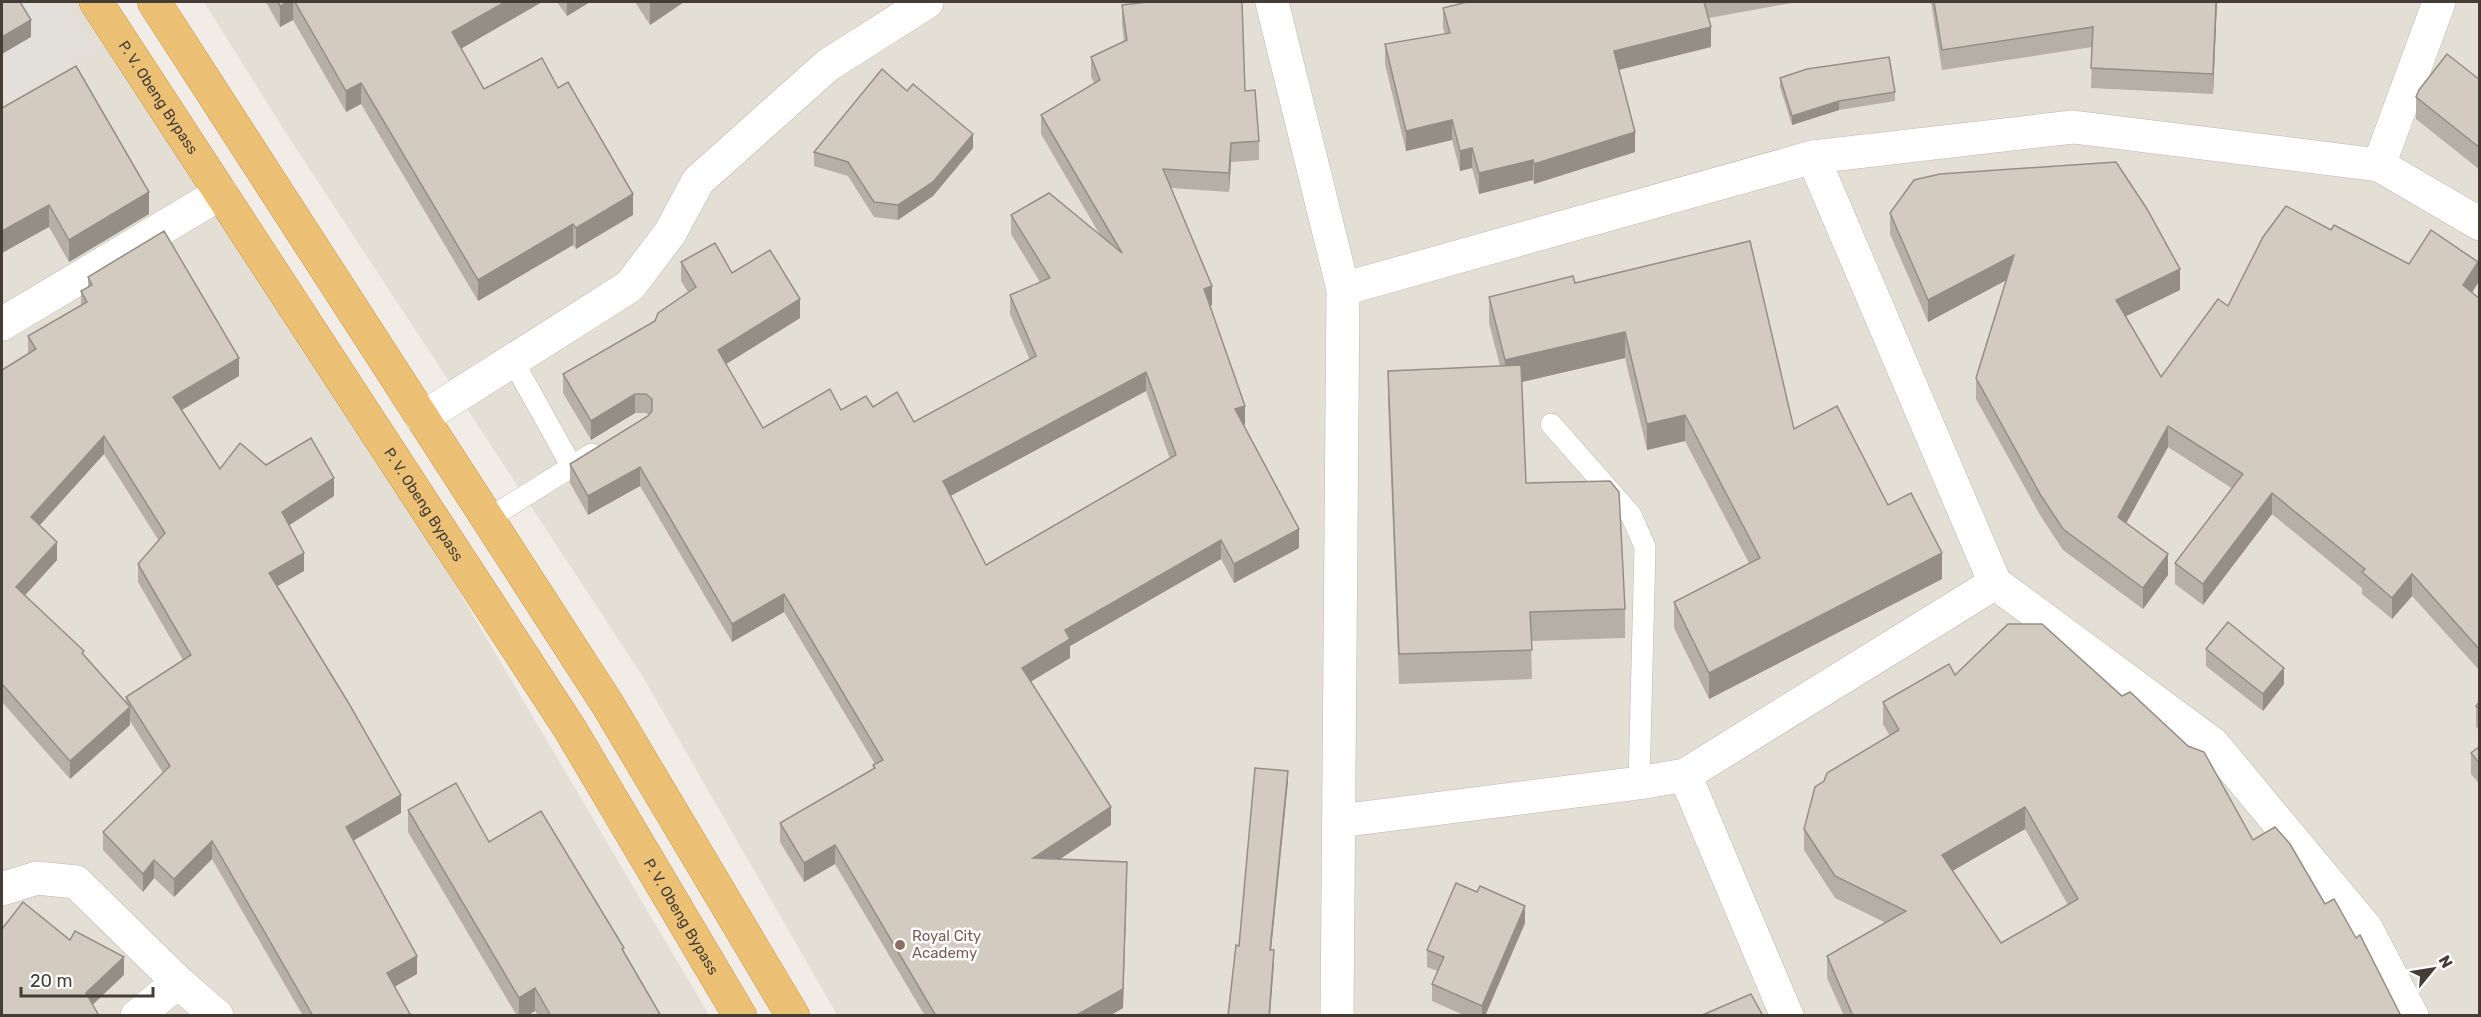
<svg xmlns="http://www.w3.org/2000/svg" width="2481" height="1017" viewBox="0 0 2481 1017" font-family="Rubik,sans-serif">
  <style>
    .residential { fill: #e4dfd5 }
    .industrial { fill: #e3dfdb }
    .lines { fill: none; stroke-linecap: round; stroke-linejoin: round }
    .lane-casing { stroke: #beb7ad; stroke-width: 22 }
    .street-casing { stroke: #beb7ad; stroke-width: 34 }
    .highway-casing { stroke: #ca9547; stroke-width: 34 }
    .lane { stroke: #fff; stroke-width: 21 }
    .street { stroke: #fff; stroke-width: 33 }
    .highway { stroke: #ecc175; stroke-width: 33 }
    .wall { fill: #b6afa5; fill-rule: evenodd }
    .shaded-wall { fill: #948e86 }
    .building { fill: #d4cbc0; stroke: #948e86; stroke-width: 1.5; fill-rule: evenodd }
    .education-dot { fill: #8d6e63; stroke: #fff; stroke-width: 2 }
    .labels { text-anchor: middle; dominant-baseline: central; stroke-width: 5; stroke-linejoin: round; paint-order: stroke }
    .street-label { font-size: 15px; fill: #433d36; stroke: #fff }
    .education-label { font-size: 15px; fill: #785e54; stroke: #fff; text-anchor: start }
  </style>
  <rect width="100%" height="100%" fill="#f1ede6"/>
  <g class="residential">
    <polygon points="2,2 78,2 435,551 709,1015 2,1016"/>
    <polygon points="204,2 2479,2 2479,1015 837,1015 643,677 284,130"/>
  </g>
  <polygon class="industrial" points="2,2 64,2 97,50 2,104"/>
  <g class="lines">
    <defs>
      <g id="lane">
        <polyline points="513,361 572,467"/>
        <polyline points="1551,424 1631,515 1645,547 1639,783"/>
        <polyline points="488,519 592,454"/>
      </g>
      <g id="street">
        <polyline points="1272,2 1343,289 1337,1016"/>
        <polyline points="1813,157 1995,583 2213,744 2366,928 2412,1016"/>
        <polyline points="2379,165 2439,2"/>
        <polyline points="1343,289 1813,157 2073,127 2379,165 2480,224"/>
        <polyline points="2,324 221,193"/>
        <polyline points="422,418 630,286 670,233 698,181 828,65 927,2"/>
        <polyline points="1685,775 1787,1016"/>
        <polyline points="1339,821 1639,783 1685,775 1995,583"/>
        <polyline points="2,889 37,878 76,882 178,982 217,1016"/>
        <polyline points="137,1016 178,982"/>
      </g>
      <g id="highway">
        <path id="s1" d="M96,2l474,727 170,287"/>
        <polyline points="154,2 608,705 793,1016"/>
      </g>
    </defs>
    <use href="#lane" class="lane-casing"/>
    <use href="#street" class="street-casing"/>
    <use href="#highway" class="highway-casing"/>
    <use href="#lane" class="lane"/>
    <use href="#street" class="street"/>
    <use href="#highway" class="highway"/>
  </g>
  <g class="wall">
    <polygon points="266,2 542,2 461,48 484,89 558,88 633,215 576,249 573,245 478,301 361,104 346,112 293,20 280,27"/>
    <polygon points="557,2 590,2 567,16"/>
    <polygon points="635,2 684,2 650,25"/>
    <polygon points="1467,2 1797,2 1709,18 1711,47 1619,70 1635,152 1534,184 1533,180 1479,194 1472,168 1460,171 1452,140 1406,151 1385,64 1385,44 1445,34 1443,28 1443,8"/>
    <polygon points="1931,2 2217,2 2213,94 2091,88 2092,47 1942,70"/>
    <path d="M1122,5l123,86 14,50v19l-28,2 -2,30 -58,-4 41,117 -2,1 35,119h-2l56,123 -65,35 -13,-24 -151,87v12l-39,23 80,144 -51,34 67,22 -4,127 -14,8h-184l-90,-152 -31,18 -24,-40v-19l93,-54v-4l2,-1 -91,-152 -52,30 -92,-156 -52,29 -18,-32v-19l79,-49 -3,-2h-11l-44,27 -28,-47v-19l92,-53 33,-29 -7,-11v-19l51,11 68,45 -74,46 37,64 78,-18 32,-3 41,15 116,-62 -20,-46v-19l30,-13 -29,-48v-19l89,20 -59,-101v-19l53,-31 -3,-8v-19l33,-16 -2,-17zM1146,391l24,68 -184,106 -36,-69z"/>
    <polygon points="1780,78 1895,92 1895,101 1839,110 1792,125 1780,87"/>
    <polygon points="2480,80 2480,170 2416,119 2416,97"/>
    <polygon points="2,108 149,214 69,262 49,227"/>
    <polygon points="973,148 933,196 898,220 874,217 848,176 814,166 814,152"/>
    <polygon points="1890,213 2180,290 2126,316 2161,377 2228,306 2331,230 2409,264 2478,283 2472,293 2480,299 2480,671 2412,596 2392,619 2362,594 2362,588 2272,514 2203,605 2175,584 2175,563 2233,489 2168,447 2126,523 2168,575 2143,609 2063,550 2040,515 1976,399 1976,378 2006,280 1928,322 1890,234"/>
    <path d="M88,277l151,99 -57,34 38,59 46,-4 68,31 -45,29 15,46 -27,15 124,227 -48,27 64,134 -23,13 17,29h-108l-91,-157 -38,38 -20,-19 -11,14 -40,-42v-18l60,-59 -33,-52v4l-60,54 -68,-77v-332l26,-17v-17l53,-31v-14l7,-4zM104,454l55,87 -21,23v18l45,78 -57,37v5l-42,-47 -59,-60 32,-35 -18,-35z"/>
    <polygon points="1575,283 1794,429 1888,505 1942,579 1709,699 1674,628 1674,602 1749,563 1685,441 1647,450 1625,358 1522,382 1526,483 1625,609 1625,638 1531,641 1532,679 1399,684 1388,400 1388,371 1500,366 1489,323 1489,297"/>
    <polygon points="2206,649 2284,684 2263,711 2206,666"/>
    <path d="M1955,675l298,165 72,64 76,112h-557l-17,-38v-22l59,-33 -51,-25 -31,-48v-21l86,-93 -7,-12v-22zM2025,829l43,76 -67,38 -49,-72z"/>
    <polygon points="2480,701 2480,730 2476,727 2476,706"/>
    <polygon points="2480,746 2480,785 2471,774 2471,753"/>
    <polygon points="408,810 489,842 624,952 661,1016 538,1016 535,1011 527,1016 517,1016 408,832"/>
    <polygon points="1525,923 1485,1016 1466,1016 1432,1001 1432,984 1437,971 1427,967 1427,950"/>
  </g>
  <g class="shaded-wall">
    <polygon points="288,2 293,2 293,20 280,27 280,6"/>
    <polygon points="505,2 542,2 452,54 452,32"/>
    <polygon points="567,2 590,2 567,16"/>
    <polygon points="652,2 684,2 650,25 650,3"/>
    <polygon points="2216,2 2217,2 2213,94 2213,74"/>
    <polygon points="31,20 31,37 2,54 2,37"/>
    <polygon points="1711,27 1711,47 1614,71 1614,51"/>
    <polygon points="361,83 361,104 346,112 346,91"/>
    <polygon points="1839,101 1839,110 1792,125 1792,116"/>
    <polygon points="1452,120 1452,140 1406,151 1406,131"/>
    <polygon points="1635,132 1635,152 1534,184 1534,164"/>
    <polygon points="973,134 973,148 933,196 898,220 898,205"/>
    <polygon points="1231,143 1231,162 1229,192 1229,173"/>
    <polygon points="1472,148 1472,168 1460,171 1460,151"/>
    <polygon points="1533,160 1533,180 1479,194 1479,173"/>
    <polygon points="149,192 149,214 69,262 69,240"/>
    <polygon points="633,194 633,215 576,249 576,228"/>
    <polygon points="49,205 49,227 2,253 2,231"/>
    <polygon points="573,224 573,245 478,301 478,280"/>
    <polygon points="2014,255 2014,276 1928,322 1928,300"/>
    <polygon points="2478,262 2478,283 2463,306 2463,285"/>
    <polygon points="2180,269 2180,290 2116,321 2116,300"/>
    <polygon points="1212,286 1212,305 1204,308 1204,289"/>
    <polygon points="800,299 800,318 718,369 718,350"/>
    <polygon points="1625,332 1625,358 1505,386 1505,360"/>
    <polygon points="239,358 239,376 173,415 173,397"/>
    <polygon points="1146,372 1146,391 943,500 943,481"/>
    <polygon points="635,394 635,413 591,440 591,421"/>
    <polygon points="1245,406 1245,425 1235,428 1235,409"/>
    <polygon points="1685,415 1685,441 1647,450 1647,424"/>
    <polygon points="2168,426 2168,447 2118,538 2118,517"/>
    <polygon points="104,436 104,454 31,535 31,517"/>
    <polygon points="640,467 640,486 588,515 588,496"/>
    <polygon points="334,478 334,496 282,530 282,512"/>
    <polygon points="2272,493 2272,514 2203,605 2203,584"/>
    <polygon points="1299,529 1299,548 1234,583 1234,564"/>
    <polygon points="1221,540 1221,559 1070,646 1070,658 1022,687 1022,668 1065,630"/>
    <polygon points="57,542 57,560 16,605 16,587"/>
    <polygon points="304,553 304,571 269,591 269,573"/>
    <polygon points="1942,553 1942,579 1709,699 1709,673"/>
    <polygon points="2168,554 2168,575 2143,609 2143,588"/>
    <polygon points="2412,574 2412,596 2392,619 2392,598"/>
    <polygon points="784,594 784,612 732,642 732,624"/>
    <polygon points="2284,668 2284,684 2263,711 2263,694"/>
    <polygon points="130,707 130,725 70,779 70,761"/>
    <polygon points="1288,771 1288,782 1270,961 1270,950"/>
    <polygon points="401,795 401,813 346,845 346,827"/>
    <polygon points="1111,807 1111,825 1033,877 1033,858"/>
    <polygon points="2025,807 2025,829 1942,877 1942,855"/>
    <polygon points="212,841 212,859 174,897 174,879"/>
    <polygon points="835,845 835,864 804,882 804,863"/>
    <polygon points="154,860 154,878 143,892 143,874"/>
    <polygon points="1127,862 1123,1008 1109,1016 1075,1016"/>
    <polygon points="1525,906 1525,923 1485,1016 1482,1016 1482,1006"/>
    <polygon points="1274,950 1274,962 1270,1016 1269,1016"/>
    <polygon points="417,956 417,974 387,991 387,973"/>
    <polygon points="124,957 124,975 86,1011 86,993"/>
    <polygon points="535,988 535,1011 527,1016 519,1016 519,998"/>
  </g>
  <g class="building">
    <polygon points="2,2 20,2 31,20 2,37"/>
    <polygon points="278,2 288,2 280,6"/>
    <polygon points="295,2 505,2 452,32 484,89 542,58 558,88 568,82 633,194 576,228 573,224 478,280 361,83 346,91"/>
    <path d="M1148,2h94l3,89 10,-1 4,51 -28,2 -2,30 -66,-4 49,117 -8,3 41,117 -10,3 64,120 -65,35 -13,-24 -156,90 5,9 -48,29 89,139 -78,51 94,4 -4,127 -48,27h-139l-101,-171 -31,18 -24,-40 95,-55 -2,-3 10,-5 -99,-166 -52,30 -92,-157 -52,29 -18,-32 78,-48 4,-5v-12l-6,-5h-11l-44,27 -28,-47 92,-53 3,-8 38,-26 -15,-25 34,-19 17,30 38,-23 30,49 -82,51 45,78 67,-39 11,21 25,-14 7,11 24,-15 17,30 122,-66 -26,-61 40,-17 -39,-63 38,-22 73,60 -81,-138 59,-35 -9,-23 36,-17 -5,-35zM1146,372l30,83 -190,110 -43,-84z"/>
    <polygon points="1467,2 1704,2 1711,27 1614,51 1635,132 1534,164 1533,160 1479,173 1472,148 1460,151 1452,120 1406,131 1385,44 1450,33 1443,8"/>
    <polygon points="1934,2 2216,2 2213,74 2091,68 2093,27 1942,50"/>
    <polygon points="2447,54 2480,80 2480,148 2416,97 2419,90"/>
    <polygon points="1889,57 1895,92 1839,101 1792,116 1780,78 1807,69"/>
    <polygon points="76,66 149,192 69,240 49,205 2,231 2,108"/>
    <polygon points="882,69 907,91 913,84 973,134 933,182 898,205 874,202 848,162 814,152"/>
    <polygon points="2116,162 2147,209 2180,269 2116,300 2161,377 2218,299 2228,306 2263,237 2286,206 2331,230 2334,225 2409,264 2431,230 2478,262 2463,285 2480,299 2480,650 2412,574 2392,598 2362,572 2365,569 2272,493 2203,584 2175,563 2243,474 2168,426 2118,517 2168,554 2143,588 2063,529 2040,494 1976,378 2014,255 1928,300 1890,213 1914,180 1940,174"/>
    <polygon points="164,231 239,358 173,397 220,469 240,443 266,465 311,438 334,478 282,512 304,553 269,573 348,702 401,795 346,827 417,956 387,973 411,1016 313,1016 212,841 174,879 154,860 143,874 103,832 170,766 126,697 191,655 138,564 165,533 104,436 31,517 57,542 16,587 84,651 82,653 130,707 70,761 2,684 2,685 2,370 36,349 28,336 87,302 81,291 92,285 88,277"/>
    <polygon points="1750,241 1794,429 1837,406 1888,505 1911,493 1942,553 1709,673 1674,602 1760,558 1685,415 1647,424 1625,332 1505,360 1489,297 1573,276 1575,283"/>
    <polygon points="1521,365 1526,483 1610,481 1619,492 1625,609 1530,612 1532,650 1399,654 1388,371"/>
    <polygon points="2228,622 2284,668 2263,694 2206,649"/>
    <path d="M2008,624h34l80,72 8,-4 58,54 16,6 49,88 22,-13 15,17 35,60 9,-5 22,39 4,-3 41,81h-548l-26,-60 79,-45 -71,-35 -31,-47 11,-42 9,-6 3,-8 72,-43 -16,-28 66,-38 6,11zM2025,807l53,92 -77,44 -59,-88z"/>
    <polygon points="2480,701 2480,709 2476,706"/>
    <polygon points="2480,746 2480,764 2471,753"/>
    <polygon points="1255,768 1288,771 1270,950 1274,950 1269,1016 1228,1016 1236,945 1239,946"/>
    <polygon points="456,783 489,842 541,811 624,948 622,949 661,1016 551,1016 535,988 519,998 408,810"/>
    <polygon points="1456,883 1477,892 1480,886 1525,906 1482,1006 1432,984 1444,957 1427,950"/>
    <polygon points="23,902 70,940 75,931 124,957 86,993 98,1014 96,1016 2,1016 2,929"/>
    <polygon points="1751,994 1763,1016 1700,1016"/>
  </g>
  <circle class="education-dot" cx="900" cy="945" r="6"/>
  <g class="labels">
    <g class="street-label">
      <text stroke="none"><textPath href="#s1" startOffset="114">P. V. Obeng Bypass</textPath></text>
      <text stroke="none"><textPath href="#s1" startOffset="600">P. V. Obeng Bypass</textPath></text>
      <text stroke="none"><textPath href="#s1" startOffset="1086">P. V. Obeng Bypass</textPath></text>
    </g>
    <g class="education-label">
      <text x="912" y="936">Royal City<tspan x="912" dy="17">Academy</tspan></text>
    </g>
  </g>
  <rect width="2481" height="1017" fill="none" stroke="#433d36" stroke-width="6"/>
  <g transform="translate(2433 969) rotate(60)" stroke="#ffffff" stroke-width="4.5" paint-order="stroke">
  <path d="M0-4.5L10 22L0 15L-10 22Z" fill="#433d36"/>
  <text y="-9" font-size="16" font-weight="bold" text-anchor="middle" fill="#433d36">N</text>
  </g>
  <path d="M21 987v9h132v-9" fill="none" stroke="#433d36" stroke-width="3"/>
  <text x="30" y="987" font-size="18" fill="#433d36" stroke="#ffffff" stroke-width="4.5" paint-order="stroke">20 m</text>
</svg>
